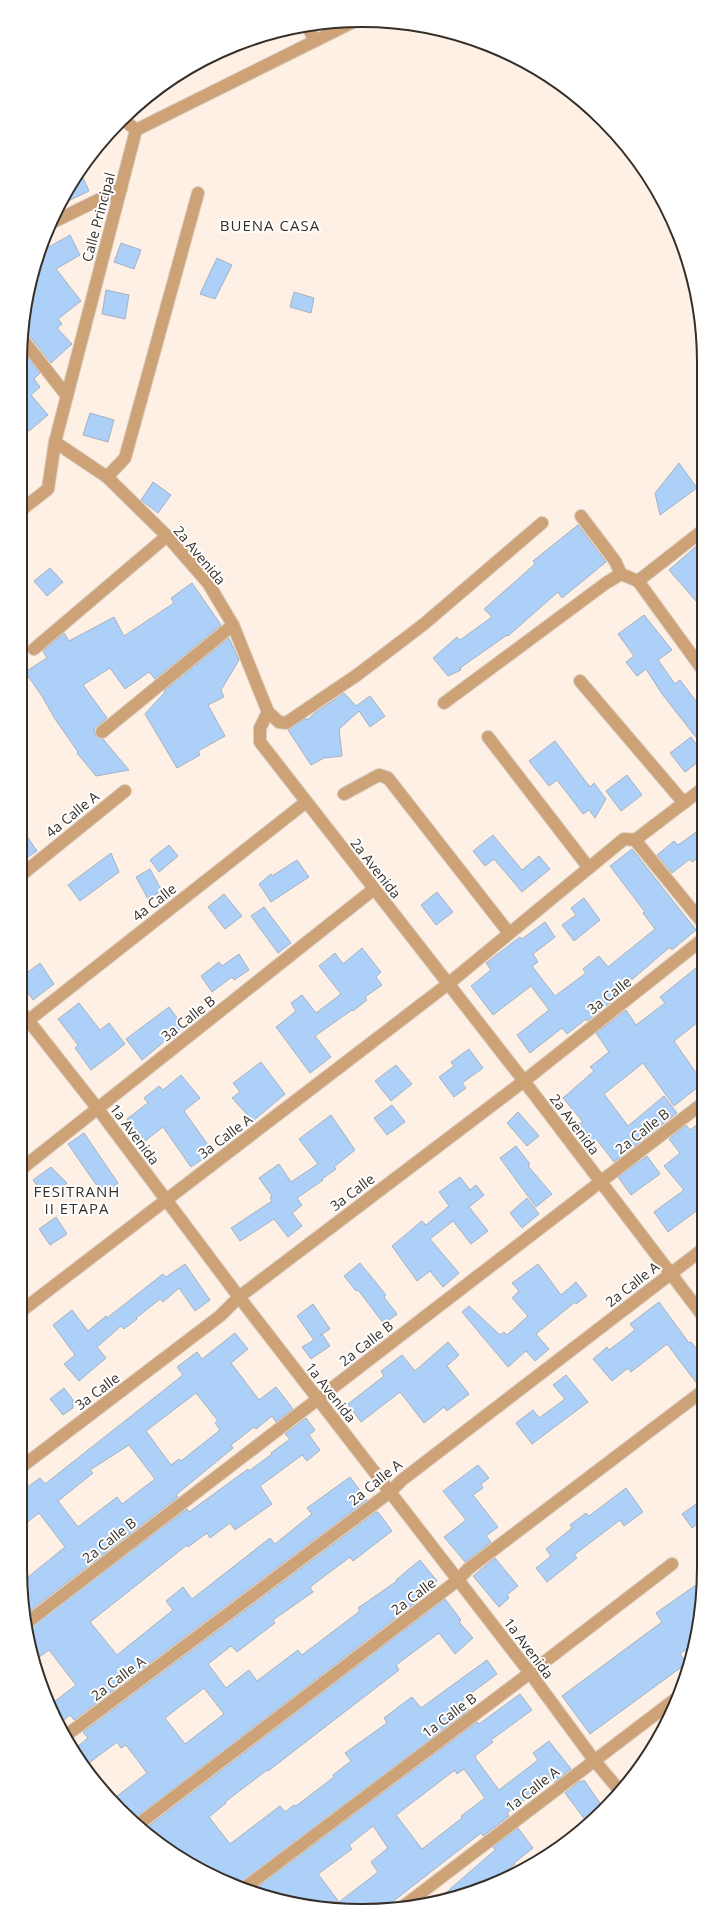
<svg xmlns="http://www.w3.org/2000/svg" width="724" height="1931" viewBox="0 0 724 1931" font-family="'Open Sans',sans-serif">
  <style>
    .building { fill: #add0f8; stroke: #a5b2c2; fill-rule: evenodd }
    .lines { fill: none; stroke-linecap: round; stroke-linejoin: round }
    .street-casing { stroke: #dacdc2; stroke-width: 14 }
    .street { stroke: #cda277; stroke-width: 12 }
    .labels { text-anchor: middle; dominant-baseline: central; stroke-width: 4; stroke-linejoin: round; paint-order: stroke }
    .street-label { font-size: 14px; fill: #362f29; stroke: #fff }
    .neighbourhood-label { font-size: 15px; letter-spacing: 1px; fill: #362f29; stroke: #fff }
    .rim { fill: none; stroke: #362f29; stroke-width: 2 }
  </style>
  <rect width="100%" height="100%" fill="#fef0e4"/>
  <g class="building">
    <polygon points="80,171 89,191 58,206 72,184"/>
    <polygon points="70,235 80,255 56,269 81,301 58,319 62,324 57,328 72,344 51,363 29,335 24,333 32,273 44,239 49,247"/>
    <polygon points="121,243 141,250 134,269 114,262"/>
    <polygon points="217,258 232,265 215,299 200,294"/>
    <polygon points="106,290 129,295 125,319 102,314"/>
    <polygon points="294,292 314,298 311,313 290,307"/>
    <polygon points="22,350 40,373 34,379 40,387 31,395 48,415 29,431 20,420"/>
    <polygon points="90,413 114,420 108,442 83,435"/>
    <polygon points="679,463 697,488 660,515 655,493"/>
    <polygon points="153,482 171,495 158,513 141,500"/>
    <polygon points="578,525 606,562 562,598 558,592 508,636 507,635 460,668 461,670 448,676 433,658 457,637 460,640 492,617 484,609 535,564 533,561"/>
    <polygon points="702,541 702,608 669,570"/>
    <polygon points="50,568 63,582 47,596 34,581"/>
    <polygon points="192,583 221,625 155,679 149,672 125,689 110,668 83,685 107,718 94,729 96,736 103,739 129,770 96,776 77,753 78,752 55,719 42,696 25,672 47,658 43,651 64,633 69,641 114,617 124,636 174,603 171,598"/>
    <polygon points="644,615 672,650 658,660 675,684 680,680 702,709 702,745 662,694 646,669 637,676 626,662 634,656 618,634"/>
    <polygon points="229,638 239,660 221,690 224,697 208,705 225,736 198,751 200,755 177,768 145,714 165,692 164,691"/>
    <polygon points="344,693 356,706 370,696 385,716 370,727 359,711 339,729 342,756 324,758 311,765 288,730 306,718 307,720 316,712"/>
    <polygon points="691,737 702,752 702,759 685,772 670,753"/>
    <polygon points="555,741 590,787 594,783 606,799 595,818 589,810 583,814 557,780 549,786 529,761"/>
    <polygon points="627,775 642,795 621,811 606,791"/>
    <polygon points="20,826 37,851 20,862"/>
    <polygon points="702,828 702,855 692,862 690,859 672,873 657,855 674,841 678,845"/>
    <polygon points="493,835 522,870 539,856 550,869 522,892 494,859 485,866 473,851"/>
    <polygon points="169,845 178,856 159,872 150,860"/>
    <polygon points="632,849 696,930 672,950 670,947 615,994 617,997 587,1021 586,1019 567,1034 562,1028 530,1053 517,1035 549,1010 531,986 493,1015 471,986 491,970 486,963 520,937 522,939 545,922 555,937 533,954 538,962 532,966 555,996 586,973 583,969 599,956 608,967 655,929 643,913 645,912 610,866"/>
    <polygon points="111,853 119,872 80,901 68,885"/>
    <polygon points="297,860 309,877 271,902 259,884 271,874 272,876"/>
    <polygon points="150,869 162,891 148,899 136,877"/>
    <polygon points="437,892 453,912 436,925 421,905"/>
    <polygon points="224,894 242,916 225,929 208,907"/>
    <polygon points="584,898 600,920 574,941 562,925 576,915 571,908"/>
    <polygon points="264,907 291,943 278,953 251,916"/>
    <polygon points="362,948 381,972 376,977 382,985 365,997 367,1000 353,1011 352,1010 315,1036 331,1057 310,1073 276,1027 296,1011 291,1003 302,995 316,1013 341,994 319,966 335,953 343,964"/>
    <polygon points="239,954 249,970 234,980 232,977 212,992 201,976 219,962 222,966"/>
    <polygon points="40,963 54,984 33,1000 20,982 20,978"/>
    <polygon points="696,968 703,976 703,1018 674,1041 703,1083 674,1106 643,1063 604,1094 628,1126 664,1096 677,1113 614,1162 597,1140 593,1143 579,1124 583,1122 563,1098 594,1071 590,1067 609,1052 596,1033 626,1010 636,1025 665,1003 660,997"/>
    <polygon points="79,1003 100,1030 109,1023 125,1044 91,1070 75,1048 78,1045 58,1019"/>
    <polygon points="169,1007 183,1026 142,1060 126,1039"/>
    <polygon points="469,1049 483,1068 462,1083 466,1088 454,1097 439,1077 454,1066 451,1062"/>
    <polygon points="261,1062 285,1094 253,1121 232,1098 240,1092 233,1083"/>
    <polygon points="396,1065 412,1084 391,1101 375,1081"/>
    <polygon points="181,1075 200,1098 184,1111 213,1152 191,1167 163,1127 145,1141 127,1119 148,1103 144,1098 159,1086 163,1090"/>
    <polygon points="392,1105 405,1122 387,1135 374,1118"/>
    <polygon points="518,1112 539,1136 527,1146 507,1123"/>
    <polygon points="331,1115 355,1150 334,1167 336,1169 322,1179 323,1180 297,1198 302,1205 292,1213 302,1226 288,1237 274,1219 240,1241 231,1228 272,1201 270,1198 272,1196 259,1178 279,1164 291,1182 318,1164 299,1139"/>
    <polygon points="703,1120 703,1206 668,1232 654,1212 684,1190 664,1166 680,1153 669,1139 686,1125 690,1130"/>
    <polygon points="84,1133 118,1183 105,1194 95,1183 68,1144"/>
    <polygon points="516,1146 530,1164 528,1166 552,1194 536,1207 500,1158"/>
    <polygon points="647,1156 660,1174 631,1195 618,1177"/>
    <polygon points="51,1167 67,1183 46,1198 33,1180"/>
    <polygon points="460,1177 470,1190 476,1185 484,1195 469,1207 488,1231 471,1244 453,1221 430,1239 459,1273 443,1287 430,1271 417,1281 392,1246 422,1221 426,1225 449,1206 439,1192"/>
    <polygon points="527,1198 539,1214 522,1228 510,1213"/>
    <polygon points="56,1217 67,1234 50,1245 39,1229"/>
    <polygon points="360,1263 386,1295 384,1297 397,1314 384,1324 358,1290 356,1291 344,1276"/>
    <polygon points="185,1264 210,1300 195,1311 179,1288 163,1302 160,1299 136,1318 137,1319 124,1329 121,1326 97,1347 106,1358 79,1381 64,1364 75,1355 53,1325 72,1310 88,1331 106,1316 107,1318 163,1274 166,1277"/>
    <polygon points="538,1264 561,1295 576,1282 587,1296 576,1304 575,1302 536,1334 549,1349 535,1361 526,1351 508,1367 462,1312 469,1306 500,1335 504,1332 507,1335 528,1316 512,1298 519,1291 512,1283"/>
    <polygon points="659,1302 689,1343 691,1342 704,1358 704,1383 698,1385 667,1344 631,1372 628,1368 612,1381 593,1359 607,1347 609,1350 635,1330 630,1324"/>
    <polygon points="313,1304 330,1329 319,1336 322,1334 330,1346 311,1359 302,1347 314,1340 297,1316"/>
    <path d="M235,1333l13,16 -17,14 28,37 17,-13 17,22 -17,13 -4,-6 -16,13 -2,-2 -23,18 2,3 -57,47 2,2 -151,116 -5,-31 43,-35 -26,-34 -19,15v-25l7,-6 -5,-6 18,-13 5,6 138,-109 -6,-8 20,-15 5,7zM196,1393l22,28 -3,2 5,7 -39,31 -2,-2 -8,6 -25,-34zM129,1445l26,34 -33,25 -5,-7 -39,30 -20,-26 35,-28 -3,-3z"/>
    <polygon points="448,1342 459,1355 447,1366 469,1394 447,1411 444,1407 424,1423 400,1392 361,1422 348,1404 384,1376 381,1371 402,1355 415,1371"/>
    <polygon points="566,1375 588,1402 532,1444 516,1423 533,1410 539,1418 565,1399 553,1385"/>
    <polygon points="64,1388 73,1400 73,1408 63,1415 50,1399"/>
    <polygon points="306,1418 315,1430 309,1435 320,1450 307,1461 302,1455 260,1486 272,1504 235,1530 230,1523 210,1538 207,1533 188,1547 187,1545 90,1622 117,1655 173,1610 166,1601 183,1587 192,1599 270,1538 275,1544 312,1514 307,1508 350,1477 367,1500 74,1720 70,1715 59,1724 50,1705 76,1685 49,1650 35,1660 30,1628 187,1509 189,1512 248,1469 249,1471 272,1454 271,1453 290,1439 285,1434"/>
    <polygon points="478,1465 489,1478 481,1484 483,1488 473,1495 498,1527 486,1536 491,1542 465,1562 444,1537 466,1520 443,1491"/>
    <polygon points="626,1488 643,1512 624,1526 620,1520 574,1555 577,1558 547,1582 536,1568 551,1556 546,1549 572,1528 570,1525 586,1513 589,1516"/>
    <polygon points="696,1504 704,1514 704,1519 692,1528 682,1514"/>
    <path d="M376,1512h2l14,19 -39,30 -3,-4 -40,30 3,5 -40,28 2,3 -38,29 -6,-6 -23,18 18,24 23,-18 8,11 41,-31 4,5 58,-44 -2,-3 39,-27 -1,-1 24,-20 17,21 -3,3 2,3 -302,232 -22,-19 35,-27 -21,-28 -5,3 -4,-6 -32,24 -12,-16 15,-12 -5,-6zM204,1688l20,26 -39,30 -20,-26z"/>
    <polygon points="495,1558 518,1586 507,1595 509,1598 499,1607 473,1576"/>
    <polygon points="703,1580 694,1644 680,1654 687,1663 590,1734 562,1696 662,1622 656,1613"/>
    <polygon points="445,1599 461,1620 459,1622 473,1638 455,1654 439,1633 396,1665 399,1670 268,1771 267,1770 225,1802 226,1803 209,1817 230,1844 280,1806 285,1812 294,1805 296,1806 334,1777 333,1775 351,1761 345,1753 387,1723 384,1718 401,1705 412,1697 421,1708 487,1660 497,1674 462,1700 469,1710 236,1886 191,1865 146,1828"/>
    <path d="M520,1694l12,16 -41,30 2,2 -18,14 1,3 23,31 39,-30 -5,-7 16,-12 22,28 -16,13 -2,-3 -46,34 2,3 -26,20 -2,-3 -94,73 -70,2 -66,-16 226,-170 2,2zM464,1769l21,29 -24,18 1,2 -40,31 -26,-34 59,-45 2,4zM373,1826l15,22 -17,14 7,10 -39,30 -21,-28 34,-25 -3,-4z"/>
    <polygon points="584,1780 602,1806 586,1821 565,1793 580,1781 581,1782"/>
    <polygon points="518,1828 533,1848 514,1863 515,1864 485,1887 434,1903 495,1850 493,1847"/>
  </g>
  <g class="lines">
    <defs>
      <g id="street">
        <polyline points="307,25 315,41"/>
        <polyline points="123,119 136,130"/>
        <polyline points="51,223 121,189"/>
        <polyline points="23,340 67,396"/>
        <polyline points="55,442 107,477 167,536 208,583 233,625 268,712 260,728 260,742 524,1081 703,1316"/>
        <polyline points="107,477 125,458 198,193"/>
        <polyline points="20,511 48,489 55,442 136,130 353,22"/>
        <polyline points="581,516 615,561 621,574 638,581 702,669"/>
        <polyline points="638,581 702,531"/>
        <polyline points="34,649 167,536"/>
        <polyline points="580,681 684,803"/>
        <polyline points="444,703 606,583 621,574"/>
        <polyline points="268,712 279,722 286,723 357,675 424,624 542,523"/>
        <polyline points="102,732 233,625"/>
        <polyline points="488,737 589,868"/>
        <polyline points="344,794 379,775 388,778 509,933"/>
        <polyline points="635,840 702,789"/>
        <polyline points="20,876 125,791"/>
        <polyline points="20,1010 98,1109 239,1297 530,1673 594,1760 619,1790"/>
        <polyline points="20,1027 306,802"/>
        <polyline points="20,1170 374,889"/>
        <polyline points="20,1312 448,984 624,839 635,840 702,922"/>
        <polyline points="20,1468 220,1316 239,1297 524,1081 703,939"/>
        <polyline points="29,1621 703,1103"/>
        <polyline points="64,1737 390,1492 402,1480 703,1249"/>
        <polyline points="140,1823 458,1580 468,1569 704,1390"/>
        <polyline points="243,1889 530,1673 672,1564"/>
        <polyline points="405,1905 678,1697"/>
      </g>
    </defs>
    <use href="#street" class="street-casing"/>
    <use href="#street" class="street"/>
  </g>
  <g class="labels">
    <g class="street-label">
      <text transform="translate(98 217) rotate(-75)">Calle Principal</text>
      <text transform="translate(200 555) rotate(50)">2a Avenida</text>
      <text transform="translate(72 814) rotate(-39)">4a Calle A</text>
      <text transform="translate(376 868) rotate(52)">2a Avenida</text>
      <text transform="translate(154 902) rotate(-38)">4a Calle</text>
      <text transform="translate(609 995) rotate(-38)">3a Calle</text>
      <text transform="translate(188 1018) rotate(-38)">3a Calle B</text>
      <text transform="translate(575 1124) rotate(53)">2a Avenida</text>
      <text transform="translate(642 1131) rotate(-38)">2a Calle B</text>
      <text transform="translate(135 1134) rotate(53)">1a Avenida</text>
      <text transform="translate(225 1136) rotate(-37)">3a Calle A</text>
      <text transform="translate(352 1192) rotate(-37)">3a Calle</text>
      <text transform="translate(632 1284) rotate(-38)">2a Calle A</text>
      <text transform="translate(366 1343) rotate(-38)">2a Calle B</text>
      <text transform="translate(97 1391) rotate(-37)">3a Calle</text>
      <text transform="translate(331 1392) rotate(52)">1a Avenida</text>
      <text transform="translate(375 1482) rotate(-39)">2a Calle A</text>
      <text transform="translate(109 1540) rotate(-38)">2a Calle B</text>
      <text transform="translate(413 1596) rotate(-37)">2a Calle</text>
      <text transform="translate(529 1648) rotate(53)">1a Avenida</text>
      <text transform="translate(118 1678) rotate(-37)">2a Calle A</text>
      <text transform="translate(449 1715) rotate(-37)">1a Calle B</text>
      <text transform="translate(532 1789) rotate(-38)">1a Calle A</text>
    </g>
    <g class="neighbourhood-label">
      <text x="270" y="225">BUENA CASA</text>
      <text x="77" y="1191">FESITRANH<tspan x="77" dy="17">II ETAPA</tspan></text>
    </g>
  </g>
  <path d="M0 0H724V1931H0ZM362 27H362A335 335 0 0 1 697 362V1569A335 335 0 0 1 362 1904H362A335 335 0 0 1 27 1569V362A335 335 0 0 1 362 27Z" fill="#fff" fill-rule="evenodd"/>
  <path class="rim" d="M362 27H362A335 335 0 0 1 697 362V1569A335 335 0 0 1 362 1904H362A335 335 0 0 1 27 1569V362A335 335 0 0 1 362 27Z"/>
</svg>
